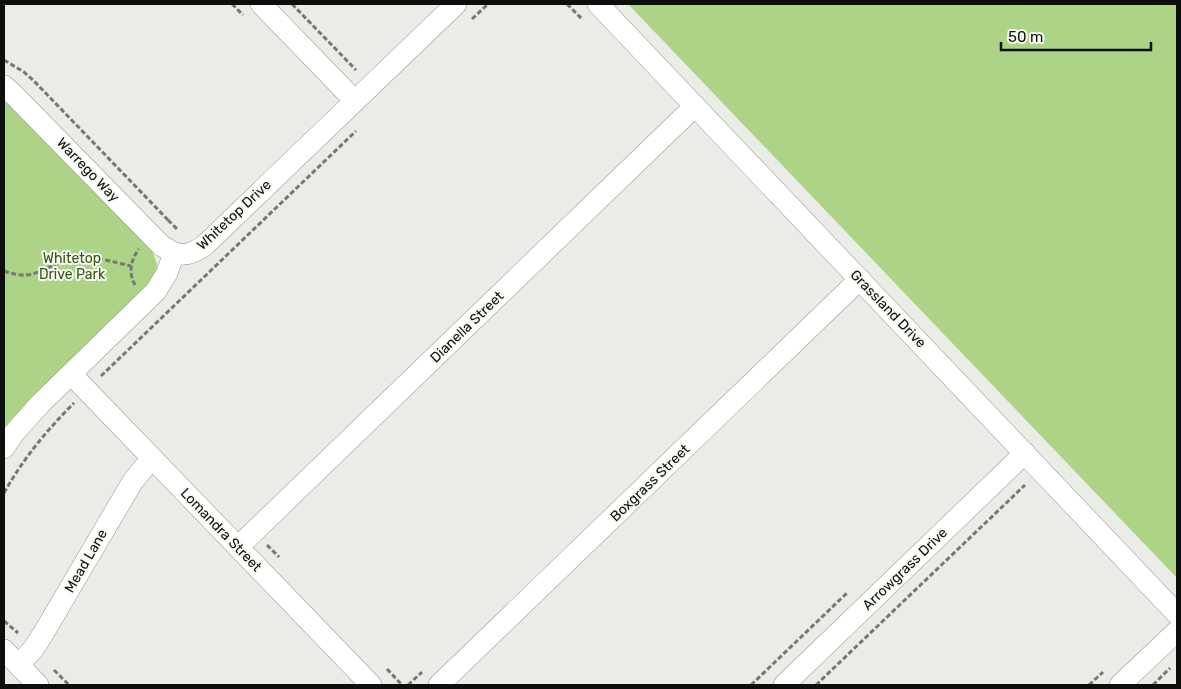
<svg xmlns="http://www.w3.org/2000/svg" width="1181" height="689" viewBox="0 0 1181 689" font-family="Rubik,sans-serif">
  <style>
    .green { fill: #add387 }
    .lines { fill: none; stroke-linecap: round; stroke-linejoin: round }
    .minor-casing { stroke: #959992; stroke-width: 22 }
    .path { stroke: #757873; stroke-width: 3; stroke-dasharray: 5 2.5; stroke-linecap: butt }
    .minor { stroke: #fff; stroke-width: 21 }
    .labels { text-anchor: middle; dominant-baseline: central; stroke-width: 4; stroke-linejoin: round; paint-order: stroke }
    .street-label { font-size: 14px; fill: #0d0f0c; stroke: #f6fbf2 }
    .park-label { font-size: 14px; fill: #375115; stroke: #f6fbf2 }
  </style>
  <rect width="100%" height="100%" fill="#e9ede5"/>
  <g class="green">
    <polygon points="628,4 1177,4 1177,578"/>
    <polygon points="4,96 152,250 157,264 155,277 4,434"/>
  </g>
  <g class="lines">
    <defs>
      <g id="minor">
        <polyline points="261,4 355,101"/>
        <polyline points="598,4 1177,614"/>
        <polyline points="4,86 15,96 152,236 162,246 174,253"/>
        <polyline points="71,374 371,685"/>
        <path d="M4,448l10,-15 26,-29 116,-113 11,-18 7,-20c12,4 22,-1 32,-9l250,-240"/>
        <polyline points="238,547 695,106"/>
        <polyline points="4,650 38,685"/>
        <polyline points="19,665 34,648 43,634 133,481 152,458"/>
        <polyline points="439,685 860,279"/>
        <polyline points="784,685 1025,453"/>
        <polyline points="1120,685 1177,631"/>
      </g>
    </defs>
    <use href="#minor" class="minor-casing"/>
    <g class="path">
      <polyline points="232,4 243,15"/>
      <polyline points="292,4 356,70"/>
      <polyline points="567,4 583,20"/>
      <polyline points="472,19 488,4"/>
      <polyline points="4,60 24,72 34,81 168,220"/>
      <polyline points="168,220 178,230"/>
      <path d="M4,271c35,13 43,-10 73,-13 18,-2 36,4 54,8"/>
      <path d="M135,285c-7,-12 -4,-26 4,-36"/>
      <polyline points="101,376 356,131"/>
      <path d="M4,493c19,-34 42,-62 70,-90"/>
      <polyline points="267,545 279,557"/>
      <polyline points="4,621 18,633"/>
      <polyline points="387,669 402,685"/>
      <polyline points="54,670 69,685"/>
      <polyline points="408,685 422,672"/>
      <polyline points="751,685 848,592"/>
      <polyline points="816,685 1025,485"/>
      <polyline points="1089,685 1103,672"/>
      <polyline points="1153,685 1170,668"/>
    </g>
    <use href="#minor" class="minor"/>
  </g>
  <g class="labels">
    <g class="street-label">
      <text transform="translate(88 170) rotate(46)">Warrego Way</text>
      <text transform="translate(234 215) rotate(-43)">Whitetop Drive</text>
      <text transform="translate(888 309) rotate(46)">Grassland Drive</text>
      <text transform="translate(467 327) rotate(-44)">Dianella Street</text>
      <text transform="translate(650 483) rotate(-44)">Boxgrass Street</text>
      <text transform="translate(221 530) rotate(46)">Lomandra Street</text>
      <text transform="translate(86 561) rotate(-60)">Mead Lane</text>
      <text transform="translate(905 569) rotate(-44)">Arrowgrass Drive</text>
    </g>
    <g class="park-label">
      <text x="72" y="258">Whitetop<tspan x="72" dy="16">Drive Park</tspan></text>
    </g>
  </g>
  <rect width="1181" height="689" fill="none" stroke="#0d0f0c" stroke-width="10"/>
  <path d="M1001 42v8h150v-8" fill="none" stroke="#0d0f0c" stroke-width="2.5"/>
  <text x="1008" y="42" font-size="15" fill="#0d0f0c" stroke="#f6fbf2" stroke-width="4" paint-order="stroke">50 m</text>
</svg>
